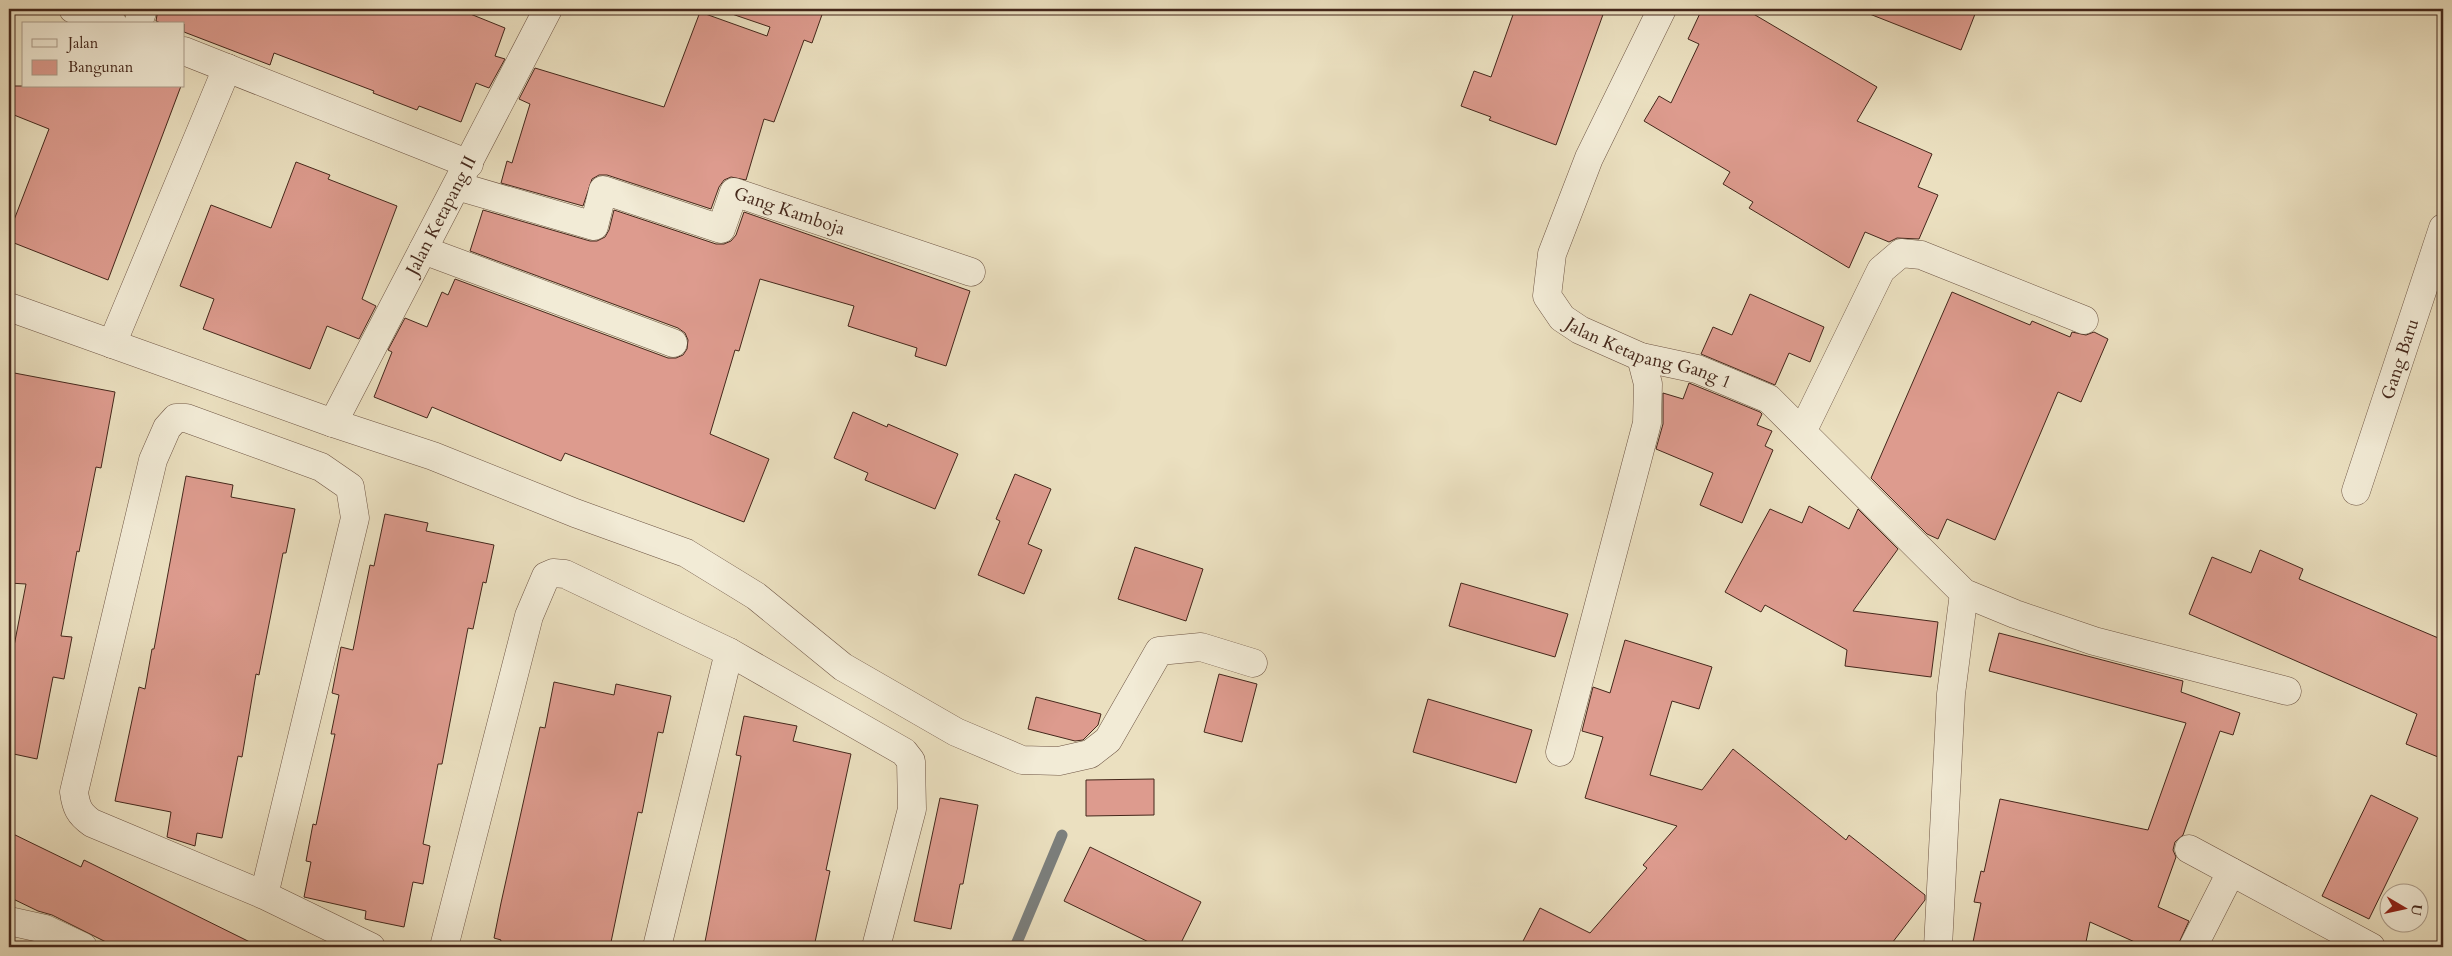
<svg xmlns="http://www.w3.org/2000/svg" width="2452" height="956" viewBox="0 0 2452 956" font-family="Cardo,serif">
  <style>
    .lines { fill: none; stroke-linecap: round; stroke-linejoin: round }
    .stream { stroke: #7b7f7d; stroke-width: 11 }
    .building { fill: #dd9b8e; stroke: #44271b }
    .minor-casing { stroke: #6e5544; stroke-width: 29 }
    .minor { stroke: #f2ebd6; stroke-width: 28 }
    .labels { text-anchor: middle; dominant-baseline: central; stroke-width: 4; stroke-linejoin: round; paint-order: stroke }
    .street-label { font-size: 18px; fill: #44271b; stroke: #f2ebd6 }
  </style>
  <rect width="100%" height="100%" fill="#ebe0c0"/>
  <filter id="stains"><feTurbulence type="fractalNoise" baseFrequency=".004" numOctaves="4"/><feColorMatrix values="0 0 0 0 .2 0 0 0 0 .09 0 0 0 0 .02 0 0 0 .5 -.17"/></filter>
  <radialGradient id="worn" r=".72"><stop offset=".6" stop-color="#630" stop-opacity="0"/><stop offset="1" stop-color="#630" stop-opacity=".3"/></radialGradient>
  <g class="lines">
    <polyline class="stream" points="1015,947 1062,835"/>
  </g>
  <g class="building">
    <polygon points="158,9 458,9 505,28 495,56 505,59 489,88 476,83 461,122 419,106 417,110 373,93 374,91 274,53 270,65 184,32 184,24 163,24 156,21"/>
    <polygon points="730,9 824,9 812,43 804,40 774,122 764,119 746,180 731,177 724,180 719,187 711,209 607,175 599,175 592,179 583,206 501,183 507,161 512,163 530,104 519,99 535,68 664,107 700,12 767,36 770,27 729,13"/>
    <polygon points="1515,9 1605,9 1556,145 1489,120 1491,117 1461,106 1474,71 1491,77"/>
    <polygon points="1702,9 1745,9 1877,87 1857,121 1932,154 1918,187 1938,195 1919,239 1897,238 1889,242 1865,232 1849,268 1749,208 1753,202 1723,184 1730,172 1644,121 1659,96 1671,103 1699,44 1688,39"/>
    <polygon points="1862,9 1977,9 1961,50 1862,11"/>
    <polygon points="9,86 181,86 108,280 9,241 9,233 49,129 9,113"/>
    <polygon points="296,162 330,175 328,179 397,206 362,299 376,306 359,339 327,326 310,369 203,329 214,299 180,286 211,205 271,228"/>
    <polygon points="483,210 590,241 597,241 605,237 609,230 614,210 716,244 724,244 731,241 736,235 744,212 970,291 946,366 915,356 917,348 848,326 854,306 760,279 739,351 735,350 710,434 769,459 744,522 565,453 561,461 432,407 427,418 374,397 392,352 388,350 405,318 427,327 442,292 448,295 455,279 668,358 676,358 683,355 687,349 688,340 685,333 678,328 470,251"/>
    <polygon points="1952,292 2030,325 2032,321 2070,337 2072,332 2086,335 2094,332 2108,339 2081,402 2058,392 1995,540 1947,519 1938,539 1927,534 1871,478"/>
    <polygon points="1750,294 1824,327 1810,362 1789,353 1775,385 1701,354 1713,327 1732,335"/>
    <polygon points="9,372 115,392 101,468 96,467 79,552 77,551 61,636 72,637 64,679 53,677 37,759 9,753 9,672 26,584 9,583"/>
    <polygon points="1689,383 1760,412 1762,414 1757,425 1772,431 1765,446 1773,450 1742,523 1700,505 1713,473 1656,449 1663,424 1663,393 1683,399"/>
    <polygon points="853,412 887,427 888,424 958,454 935,509 865,480 868,473 834,458"/>
    <polygon points="1015,474 1051,489 1028,544 1042,550 1024,594 978,575 1000,521 996,519"/>
    <polygon points="186,476 233,485 231,497 295,509 286,553 283,553 259,675 256,674 242,757 238,756 222,838 197,833 195,846 167,837 171,812 115,801 139,687 145,689 152,649 154,649"/>
    <polygon points="1809,506 1849,529 1858,509 1898,549 1853,611 1938,622 1931,677 1845,666 1847,650 1765,605 1761,612 1725,592 1770,509 1802,523"/>
    <polygon points="385,514 428,523 426,531 494,545 486,583 483,582 473,629 468,628 442,764 438,764 423,844 430,846 423,884 413,882 404,927 365,919 366,911 304,897 311,862 306,861 313,824 316,825 335,734 331,734 339,695 332,693 341,647 353,650 370,565 374,566"/>
    <polygon points="1135,547 1203,569 1186,621 1118,599"/>
    <polygon points="2260,550 2303,569 2299,579 2443,640 2443,759 2406,744 2417,714 2189,614 2212,557 2251,573"/>
    <polygon points="1461,583 1568,614 1555,657 1449,626"/>
    <polygon points="1999,633 2183,681 2181,692 2240,713 2233,735 2220,731 2183,835 2175,842 2173,850 2176,857 2158,907 2189,921 2177,947 2146,947 2090,922 2085,947 1972,947 1981,903 1974,902 1981,871 1984,872 2000,799 2148,830 2186,723 1989,671"/>
    <polygon points="1625,640 1712,667 1699,709 1672,701 1650,775 1702,790 1733,749 1846,840 1849,835 1925,895 1925,900 1889,947 1520,947 1540,908 1590,933 1647,868 1643,865 1677,826 1585,798 1603,737 1582,731 1593,687 1610,693"/>
    <polygon points="1219,674 1257,684 1242,742 1204,732"/>
    <polygon points="554,682 614,695 616,684 671,696 663,733 658,732 642,813 638,812 610,947 499,947 501,940 494,938 501,903 540,727 545,728"/>
    <polygon points="1036,697 1101,714 1098,725 1083,740 1075,741 1028,729"/>
    <polygon points="1428,699 1532,730 1516,783 1413,752"/>
    <polygon points="744,716 797,726 793,741 851,754 826,870 830,871 814,947 704,947 741,756 736,755"/>
    <polygon points="1154,779 1154,815 1086,816 1086,780"/>
    <polygon points="2371,795 2418,818 2369,919 2322,896"/>
    <polygon points="940,798 978,805 963,884 960,884 951,929 914,921"/>
    <polygon points="9,832 81,867 84,860 260,947 116,947 52,915 38,911 9,897"/>
    <polygon points="1090,847 1201,902 1179,947 1159,947 1064,901"/>
  </g>
  <g class="lines">
    <defs>
      <g id="minor">
        <polyline points="73,9 113,24"/>
        <path id="s1" d="M1662,9l-73,149 -37,96 -5,42 15,22 18,12 61,27 56,12 72,30 195,194 51,21 79,27 193,50"/>
        <polyline points="138,24 143,9"/>
        <polyline points="184,51 469,164"/>
        <path id="s2" d="M457,186l137,40 9,-36 118,39 13,-37 237,80"/>
        <polyline points="423,250 673,343"/>
        <polyline points="9,307 333,423 433,456 575,513 686,553 756,596 843,667 956,732 1022,760 1059,761 1090,754 1108,740 1159,651 1201,647 1253,663"/>
        <polyline points="112,344 227,68"/>
        <path id="s3" d="M333,423l215,-414"/>
        <polyline points="1803,430 1881,270 1901,253 1921,255 2084,320"/>
        <path id="s4" d="M2356,491l87,-263"/>
        <polyline points="1560,752 1647,423 1648,384 1641,357"/>
        <polyline points="2189,849 2371,947"/>
        <path d="M264,895l91,-377 -5,-31 -29,-20 -135,-49h-10l-9,10 -14,32 -79,332c2,15 5,22 18,31l172,72 107,52"/>
        <polyline points="9,921 45,929 83,947"/>
        <polyline points="444,947 529,616 546,576 553,573 565,574 729,652 904,752 911,761 912,809 876,947"/>
        <polyline points="657,947 729,652"/>
        <polyline points="1938,947 1951,694 1964,593"/>
        <polyline points="2193,947 2231,872"/>
      </g>
    </defs>
    <use href="#minor" class="minor-casing"/>
    <use href="#minor" class="minor"/>
  </g>
  <g class="labels">
    <g class="street-label">
      <text stroke="none"><textPath href="#s3" startOffset="234">Jalan Ketapang II</textPath></text>
      <text stroke="none"><textPath href="#s2" startOffset="402">Gang Kamboja</textPath></text>
      <text stroke="none"><textPath href="#s1" startOffset="432">Jalan Ketapang Gang 1</textPath></text>
      <text stroke="none"><textPath href="#s4" startOffset="139">Gang Baru</textPath></text>
    </g>
  </g>
  <rect width="2452" height="956" fill="none" stroke="#ebe0c0" stroke-width="30"/>
  <rect x="10" y="10" width="2432" height="936" fill="none" stroke="#44271b" stroke-width="2.5"/>
  <rect x="15" y="15" width="2422" height="926" fill="none" stroke="#44271b"/>
  <rect x="22" y="22" width="162" height="65" fill="#f2ebd6" stroke="#ac9d8b"/>
  <rect x="32" y="39" width="25" height="8" fill="#f2ebd6" stroke="#ac9d8b"/>
  <text x="68" y="48" font-size="15" fill="#44271b">Jalan</text>
  <rect x="32" y="60" width="25" height="15" fill="#dd9b8e" stroke="#ac9d8b"/>
  <text x="68" y="72" font-size="15" fill="#44271b">Bangunan</text>
  <g transform="translate(2404 908) rotate(99)"><circle r="24" fill="#f2ebd6" stroke="#ac9d8b"/>
  <path d="M0-4L9 19L0 12L-9 19Z" fill="#8f2418"/>
  <text y="-8" font-size="14" font-weight="bold" text-anchor="middle" fill="#44271b">U</text>
  </g>
  <rect width="100%" height="100%" filter="url(#stains)"/>
  <rect width="100%" height="100%" fill="url(#worn)"/>
</svg>
